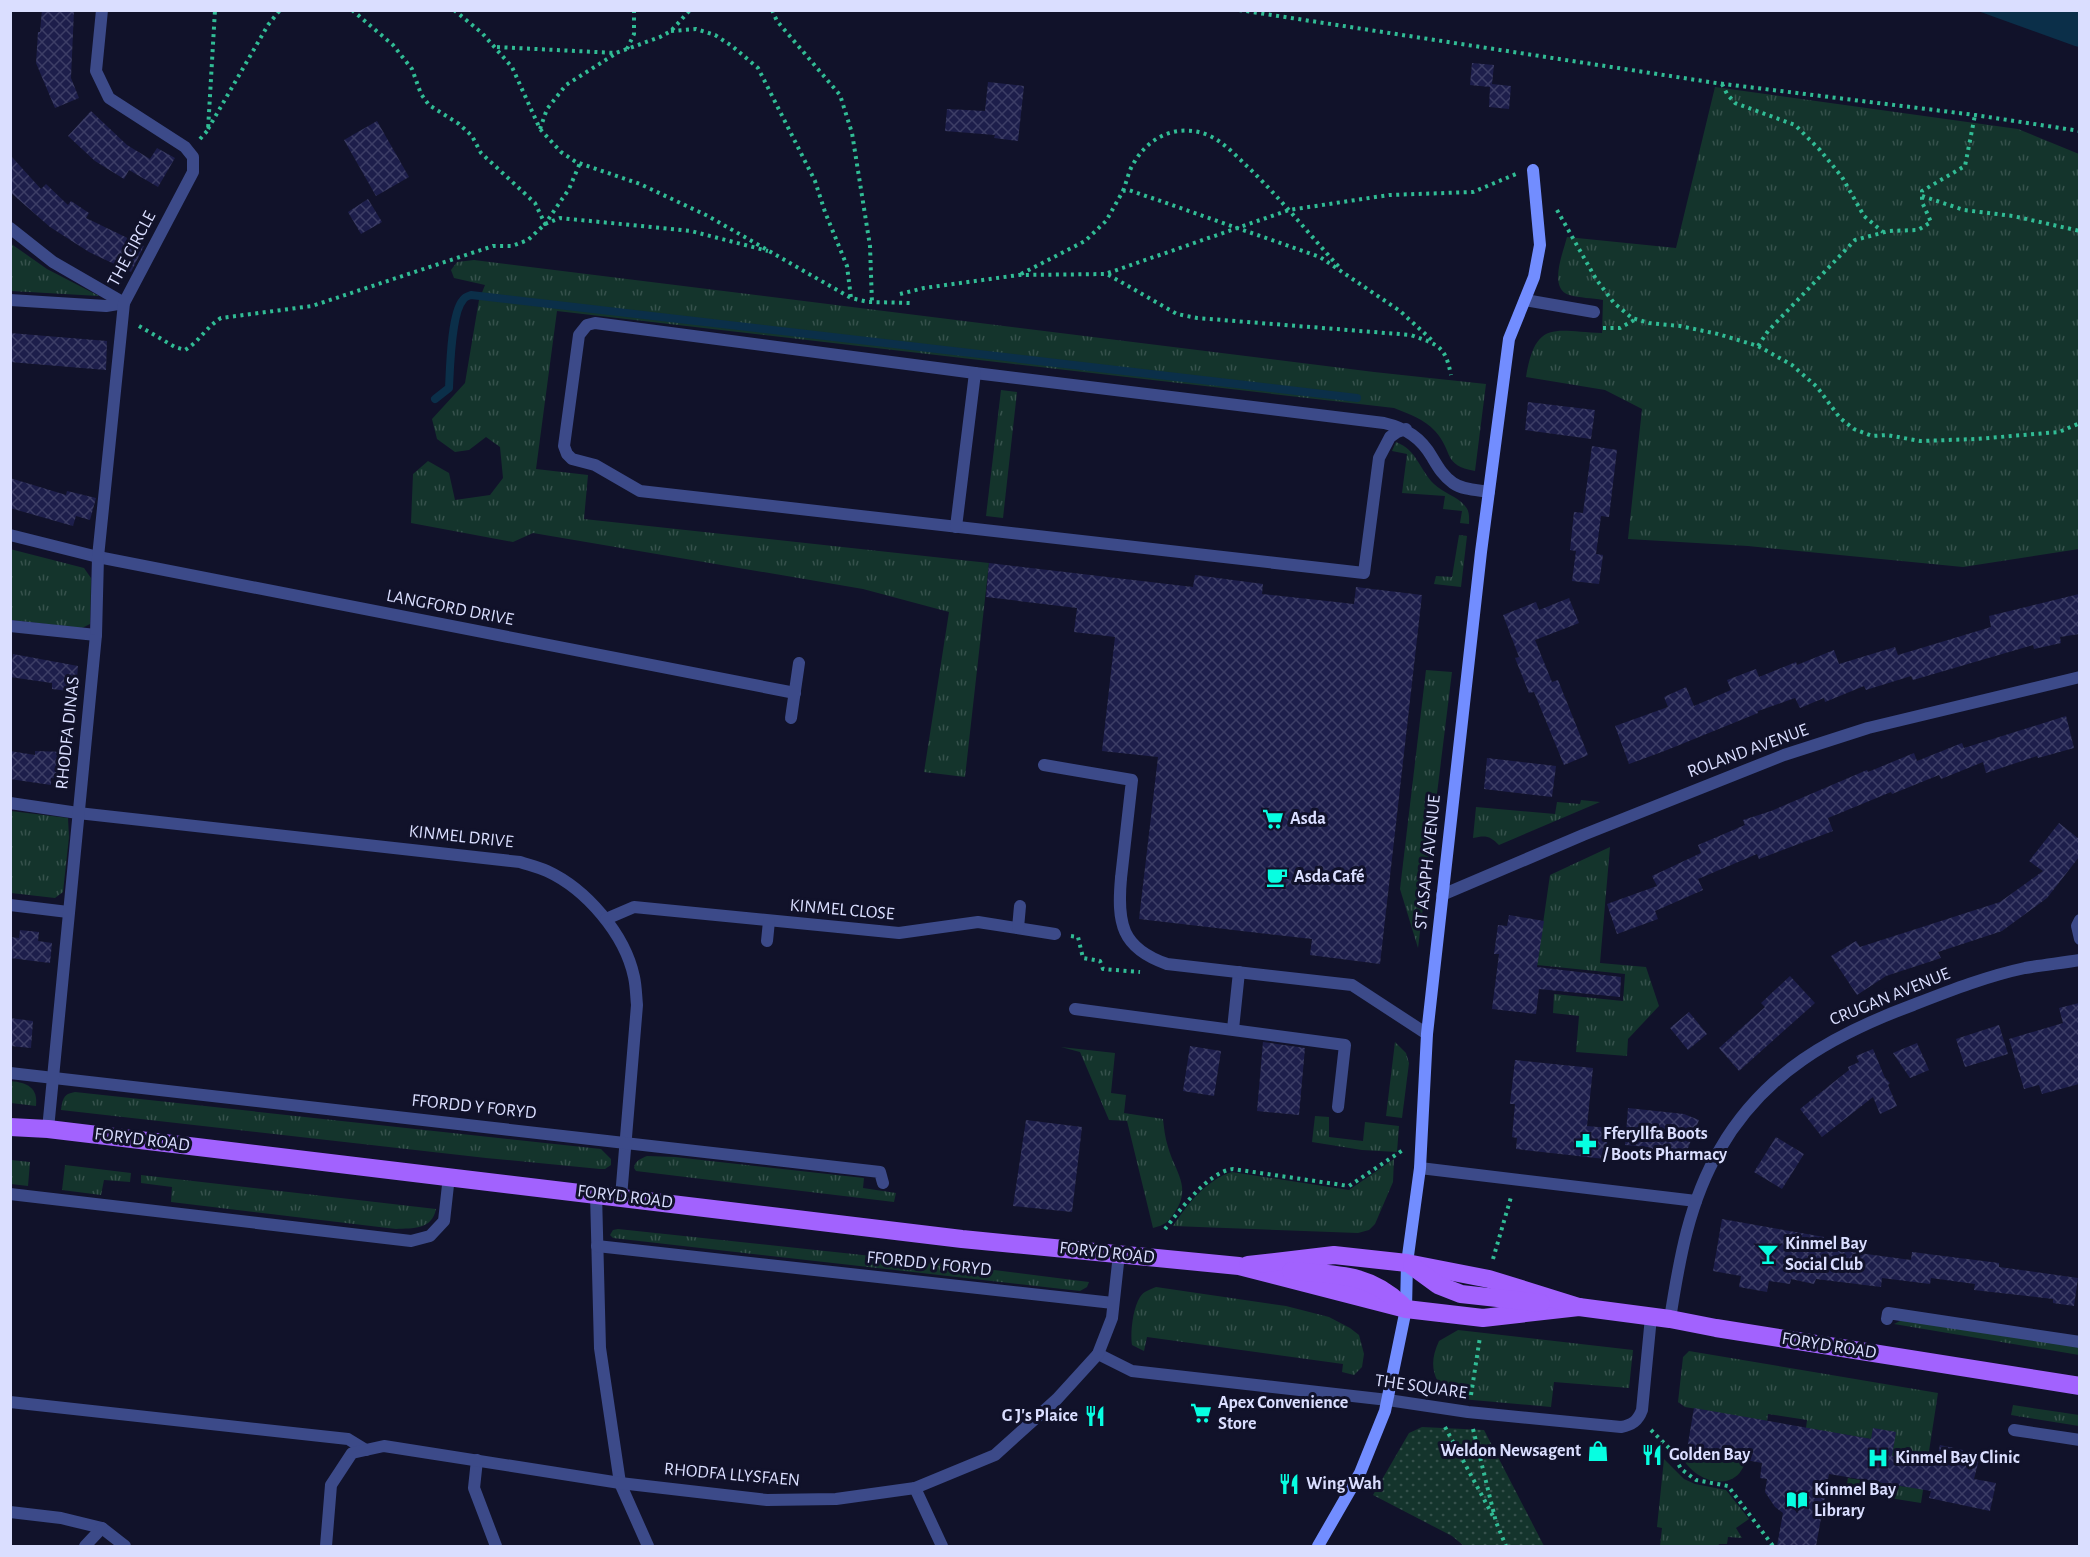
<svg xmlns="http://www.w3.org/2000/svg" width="2090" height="1557" viewBox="0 0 2090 1557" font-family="'Alegreya Sans',sans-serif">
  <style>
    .grass { fill: url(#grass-tufts) }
    .park { fill: url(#park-dots) }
    .garden { fill: #14342c }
    .water { fill: #0b2f49 }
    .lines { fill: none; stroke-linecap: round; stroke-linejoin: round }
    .stream { stroke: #0b2f49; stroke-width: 8 }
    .building { fill: url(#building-cross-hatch) }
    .path { stroke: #31bc95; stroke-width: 4; stroke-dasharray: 3 4.5; stroke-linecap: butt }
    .lane { stroke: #3c4a89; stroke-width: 12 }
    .street { stroke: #3c4a89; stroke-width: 12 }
    .secondary { stroke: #728dff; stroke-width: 12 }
    .primary { stroke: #a262fe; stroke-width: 18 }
    .labels { text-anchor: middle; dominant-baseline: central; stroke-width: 6; stroke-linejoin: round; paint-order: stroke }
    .street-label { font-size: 18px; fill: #dadeff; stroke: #11122a }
    .poi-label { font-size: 18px; font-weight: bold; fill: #dadeff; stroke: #11122a; text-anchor: start }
  </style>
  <defs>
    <pattern id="grass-tufts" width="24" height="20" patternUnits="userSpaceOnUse" patternTransform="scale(1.5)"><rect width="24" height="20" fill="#14342c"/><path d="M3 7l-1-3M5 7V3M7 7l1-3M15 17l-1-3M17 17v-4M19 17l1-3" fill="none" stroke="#36514c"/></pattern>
    <pattern id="park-dots" width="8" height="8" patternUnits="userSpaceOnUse" patternTransform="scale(1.5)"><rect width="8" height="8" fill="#14342c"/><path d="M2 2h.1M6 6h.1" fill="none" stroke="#36514c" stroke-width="1.8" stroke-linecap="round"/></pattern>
    <pattern id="building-cross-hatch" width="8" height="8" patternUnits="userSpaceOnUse" patternTransform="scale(1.5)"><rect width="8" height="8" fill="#1d1e4b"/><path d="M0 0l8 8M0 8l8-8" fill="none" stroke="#3d3e66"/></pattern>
  </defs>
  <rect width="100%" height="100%" fill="#11122a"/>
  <g class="grass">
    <path d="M1715,87l303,42 61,25v395l-116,18 -215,-21 -120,-7 14,-130 -37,-19 -79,-13c10,-59 29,-45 76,-44l1,-33c-11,-2 -23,-2 -34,-5 -21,-7 -6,-42 -2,-58l109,11z"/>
    <polygon points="10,243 47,269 99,296 11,291"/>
    <path d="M474,260l900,112 112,12 -11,87c-33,-6 -21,-19 -40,-40 -11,-12 -26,-17 -41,-23l-837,-97 -21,158 52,6 -4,44 405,44 -24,214 -41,-5 25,-160 -86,-23 -330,-56 -20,9 -102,-19 2,-49 15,-13 21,12 6,27 35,-5 13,-17 -3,-31 -14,-10 -17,13 -14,2 -18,-13 -5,-20 33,-36 14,-83 6,-15 -31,-7 -3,-8 6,-8z"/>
    <polygon points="1001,390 1017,392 1003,518 986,516"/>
    <path d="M1396,442c21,8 23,27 38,42 9,9 23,12 31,22 5,5 4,12 4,18l-9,-1 2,-12 -19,-2 2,-13 -43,-3 5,-39 -15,-3z"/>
    <polygon points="1459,535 1467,536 1461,587 1434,584 1436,576 1452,577"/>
    <polygon points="10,549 84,568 91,578 90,624 82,628 11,620"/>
    <polygon points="1426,670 1452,672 1418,948 1400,889"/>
    <path d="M1581,800l19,2 -101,43c-9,-9 -13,-10 -26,-7l3,-31 79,7 2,-12 23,2z"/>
    <polygon points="11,811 68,818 69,837 63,892 55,898 11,893"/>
    <polygon points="1610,847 1600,963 1646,967 1659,1006 1628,1039 1627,1056 1576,1052 1579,1016 1553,1013 1554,994 1623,1001 1625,974 1537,965 1550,875"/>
    <polygon points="1395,1042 1406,1053 1409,1063 1402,1118 1386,1116"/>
    <path d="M1061,1047l54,6 -4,40 15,2 -2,18 39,6c1,9 2,19 5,28 7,25 24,40 7,65 -7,10 -10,13 -22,16l-26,-107 -18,-1 -29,-68z"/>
    <path d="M11,1081c16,2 27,6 25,25l-25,-3z"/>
    <path d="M75,1092l526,57 10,10v6l-6,4h-5l-114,-11 -425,-48c2,-11 2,-16 14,-18z"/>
    <polygon points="1315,1116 1329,1117 1329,1137 1363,1141 1365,1122 1399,1126 1397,1152 1362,1150 1312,1142"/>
    <path d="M647,1156l28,1 189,21 -1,10 33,5 -2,9 -258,-31 -2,-3c1,-7 6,-9 13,-12z"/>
    <path d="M1394,1159l-1,23 -18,42 -6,6 -11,3 -185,-7c14,-21 34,-47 59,-54l117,18z"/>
    <polygon points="11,1160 30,1162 28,1186 11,1184"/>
    <polygon points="65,1165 131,1173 130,1182 104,1180 101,1195 62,1190"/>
    <path d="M141,1175l295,34c-4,21 -23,19 -40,20l-225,-27 1,-15 -31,-4z"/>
    <polygon points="618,1229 947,1264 1089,1282 1087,1287 1080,1291 613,1238 610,1235 613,1230"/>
    <path d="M1156,1287l130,19 43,11 21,11 9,7 5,19 -2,13 -8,8 -12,-3 1,-8 -196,-27 -3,14 -12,-6c-2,-12 1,-37 8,-48 4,-6 9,-7 16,-10z"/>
    <polygon points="1902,1320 2079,1347 2079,1355 1894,1324"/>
    <path d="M1458,1330l175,20 -4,38 -75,-6 -3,25 -101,-9c-17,-19 -22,-33 -11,-57z"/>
    <polygon points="1689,1351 1938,1393 1921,1503 1846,1491 1848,1478 1907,1487 1892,1456 1871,1439 1806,1428 1807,1420 1768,1414 1767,1421 1685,1407 1678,1402 1683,1357"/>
    <polygon points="2013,1405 2079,1415 2079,1426 2011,1415"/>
    <polygon points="1664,1459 1684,1479 1695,1484 1726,1490 1749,1519 1736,1528 1742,1538 1728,1537 1727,1544 1719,1544 1718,1546 1660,1546 1662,1528 1657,1527"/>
  </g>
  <polygon class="park" points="1422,1427 1484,1430 1544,1546 1464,1546 1452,1536 1373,1495 1409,1433"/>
  <path class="garden" d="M1679,1448l67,11c-9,40 -61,21 -67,-11z"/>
  <polygon class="water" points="1978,11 2079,11 2079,47 2075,46"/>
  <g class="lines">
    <path class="stream" d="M435,399l14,-11c1,-19 2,-75 14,-88 1,-2 5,-4 8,-5l886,103"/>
  </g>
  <g class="building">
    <polygon points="42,10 74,10 71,78 79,98 55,108 36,63 38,32 40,32"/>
    <polygon points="1472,63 1494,65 1492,84 1511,86 1509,109 1489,107 1490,87 1470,85"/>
    <polygon points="988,82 1024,86 1018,141 994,138 995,135 945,131 947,109 985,111"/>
    <polygon points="91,111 127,145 150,159 157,148 175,158 158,187 129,170 124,179 95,161 68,136"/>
    <polygon points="377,121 409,177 376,196 344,140"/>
    <polygon points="10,155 41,189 46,184 68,205 71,201 89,213 86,218 144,246 131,272 89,252 50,227 10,192"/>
    <polygon points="368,199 382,222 361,234 348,212"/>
    <polygon points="10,333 107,341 106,370 10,362"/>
    <polygon points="1528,402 1595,410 1591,439 1525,430"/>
    <polygon points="1592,446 1617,450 1609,517 1601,516 1596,554 1603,555 1599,584 1572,581 1576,551 1570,550 1574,512 1583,513"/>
    <polygon points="10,478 66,495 67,491 96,498 90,520 76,516 73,526 10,508"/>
    <polygon points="989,563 1193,587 1195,575 1263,584 1262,594 1354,604 1356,587 1422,595 1380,964 1310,955 1312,939 1139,919 1158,757 1102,751 1115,637 1074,632 1077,608 986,597"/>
    <polygon points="2079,594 2079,634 2060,637 2061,643 2034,649 2033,645 1913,680 1911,676 1866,690 1864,686 1825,702 1824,698 1800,708 1795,698 1758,711 1758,713 1667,750 1629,764 1615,726 1668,707 1664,697 1686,687 1694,706 1731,690 1727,680 1756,669 1759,677 1796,662 1797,665 1834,650 1839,664 1895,647 1898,655 1991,627 1989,616"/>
    <polygon points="1569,598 1579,623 1535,640 1552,682 1558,680 1588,755 1564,765 1534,692 1529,693 1515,658 1519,657 1503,615 1536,602 1539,610"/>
    <polygon points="13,654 78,666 76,692 52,689 52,683 10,677"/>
    <polygon points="2066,716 2074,748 2038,758 2037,756 1986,773 1983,762 1941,779 1939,775 1892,794 1891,792 1828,818 1833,831 1759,859 1757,854 1698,879 1703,890 1655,911 1658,919 1617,934 1607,904 1657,886 1652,876 1701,853 1698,845 1745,825 1743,820 1771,811 1867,770 1868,772 1914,753 1917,761 1962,743 1964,748"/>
    <polygon points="10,751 35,755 35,751 65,752 64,779 51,778 51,785 10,779"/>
    <polygon points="1487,758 1556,766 1552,797 1484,789"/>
    <polygon points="2059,823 2079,839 2079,857 2047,898 2002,931 1938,952 1941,958 1886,976 1857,995 1831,956 1856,941 1860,947 2000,902 2043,871 2029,861"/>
    <polygon points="1509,915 1544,921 1537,967 1621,977 1620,997 1539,989 1536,1014 1492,1009 1499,954 1494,954 1498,925 1507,926"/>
    <polygon points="20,930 39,932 38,941 52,943 50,963 10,958 10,937 19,938"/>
    <polygon points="1790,976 1815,1003 1739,1071 1719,1048 1765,1007 1761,1003"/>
    <polygon points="2079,1003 2079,1084 2042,1094 2039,1085 2024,1089 2009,1039 2063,1023 2059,1008"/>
    <polygon points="1689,1012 1707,1034 1688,1050 1670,1028"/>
    <polygon points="10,1018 33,1021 31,1048 10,1046"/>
    <polygon points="1999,1025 2008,1054 1965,1067 1956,1039"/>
    <polygon points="1263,1042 1305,1048 1299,1115 1257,1111"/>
    <polygon points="1917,1043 1929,1070 1910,1078 1893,1053"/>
    <polygon points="1190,1046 1221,1051 1214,1096 1183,1091"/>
    <polygon points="1873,1049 1885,1078 1890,1083 1888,1085 1897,1106 1880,1114 1873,1097 1822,1137 1800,1109 1849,1070 1848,1067 1859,1062 1856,1056"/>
    <polygon points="1515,1060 1593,1068 1587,1126 1609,1128 1605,1159 1516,1149 1517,1138 1512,1137 1515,1104 1510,1104"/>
    <polygon points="1628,1108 1684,1114 1699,1120 1683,1161 1648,1147 1625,1145"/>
    <polygon points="1026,1120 1082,1127 1072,1212 1013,1206"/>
    <polygon points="1776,1137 1804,1154 1782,1189 1754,1172"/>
    <polygon points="1722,1219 1824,1237 1822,1248 1911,1260 1912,1252 1999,1263 1999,1267 2078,1278 2074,1306 2053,1303 2053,1299 1974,1290 1975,1284 1931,1278 1930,1284 1882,1278 1881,1287 1816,1279 1814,1284 1791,1279 1790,1284 1769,1281 1767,1292 1739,1287 1741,1276 1713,1271"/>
    <polygon points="1694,1408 1871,1439 1873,1428 1896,1432 1892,1456 1936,1463 1940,1445 1963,1450 1962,1455 1979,1459 1974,1479 1996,1483 1990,1511 1929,1498 1931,1491 1829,1474 1816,1546 1777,1546 1783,1513 1775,1507 1765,1492 1767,1479 1760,1478 1762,1463 1687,1449"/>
  </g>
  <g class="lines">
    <g class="path">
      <polyline points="352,10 393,45 412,69 421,94 429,105 459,124 472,136 481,153 535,203 545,224 569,189 580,163"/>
      <polyline points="454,10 482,33 512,67 540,129 561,152 576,162 640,184 708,216 851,298 868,302 911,303"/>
      <polyline points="772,10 777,21 840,95 852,133 870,246 872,303"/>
      <polyline points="1239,10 1716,83 1975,115 2080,131"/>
      <polyline points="671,31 696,29 715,35 732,46 758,68 815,181 825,212 847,266 851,298"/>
      <polyline points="497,47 616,53 660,37 671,31 690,10"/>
      <polyline points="627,49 634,34 634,10"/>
      <polyline points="1722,84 1727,94 1735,103 1795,125 1820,150 1842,177 1864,216 1883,232"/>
      <polyline points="208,129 268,25 280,10"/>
      <polyline points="540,129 547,109 566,85 615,54"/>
      <polyline points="200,139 208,130 215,10"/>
      <path d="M1123,191c4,-10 6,-22 12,-30 16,-27 47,-38 75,-25 15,7 27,21 39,32 32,31 60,66 90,99"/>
      <polyline points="1922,196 1964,210 2013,216 2080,231"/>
      <polyline points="1557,210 1596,279 1614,303 1632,318 1649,323 1680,326 1718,334 1758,346 1792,365 1817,387 1840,418 1854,429 1872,436 1887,435 1920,441 1976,439 2059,432 2080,423"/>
      <polyline points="1108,273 1289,210 1389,195 1473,192 1516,174"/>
      <polyline points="1021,274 1085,241 1106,221 1123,191 1129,190 1320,257 1400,311 1434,342"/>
      <path d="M900,294l24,-6 95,-13 88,-1 70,40 20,4 214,17c27,10 34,10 40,40"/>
      <path d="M139,326l36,21 10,3c14,-8 21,-23 36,-32l91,-12 181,-60h19l16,-6 17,-16 15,-6 131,13 77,20"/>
      <polyline points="1603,328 1620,328 1636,319"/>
      <polyline points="1758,346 1768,331 1855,240 1889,231 1918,230 1931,222 1922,202 1922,191 1965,166 1975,115"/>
      <polyline points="1071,936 1078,937 1083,958 1100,961 1103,969 1140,972"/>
      <path d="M1165,1229c14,-18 44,-58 68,-60l116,17 54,-36"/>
      <polyline points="1493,1259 1511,1197"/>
      <polyline points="1471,1395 1480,1337"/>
      <polyline points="1445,1427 1493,1516"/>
      <polyline points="1473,1429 1496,1522 1506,1546"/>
      <polyline points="1651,1430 1671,1450 1681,1469 1696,1480 1728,1486 1773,1546"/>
    </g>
    <g class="lane">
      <path d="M1406,429l-9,3 -7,5 -11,21 -15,115 -724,-82 -45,-26 -23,-6 -5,-5 -3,-8 15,-111 8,-10 8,-2 380,50 409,50c22,5 37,15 48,34 6,10 11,19 21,26 10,7 24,7 36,9"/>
      <polyline points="956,527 975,373"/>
      <polyline points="1044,765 1132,780 1121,878"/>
      <polyline points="1075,1009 1345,1045 1338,1107"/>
      <polyline points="1233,1029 1239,972"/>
      <polyline points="10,1402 348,1439 366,1450"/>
      <polyline points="477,1460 474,1488 496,1546"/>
    </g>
    <g class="street">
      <polyline points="10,228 53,262 124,303 106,306 10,300"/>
      <polyline points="1525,300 1594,312"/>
      <polyline points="10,535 98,557 795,693"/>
      <polyline points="10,626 96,635"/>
      <polyline points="791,718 799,663"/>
      <path d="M10,803l68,10 442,49c9,3 18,5 27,9 39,18 78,63 87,106 2,9 2,18 3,28l-16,192"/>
      <path d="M1121,878c-4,45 0,70 46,86l185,21 75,49"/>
      <polyline points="1442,895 1583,835 1784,755 1868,728 2080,677"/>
      <polyline points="10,905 68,912"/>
      <polyline points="606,919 634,907 899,933 978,922 1055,934"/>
      <polyline points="2080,920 2077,926 2080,939"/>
      <polyline points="1018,928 1020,906"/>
      <polyline points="767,941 769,921"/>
      <polyline points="10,1073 880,1172 883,1183"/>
      <polyline points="48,1129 96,635 98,557 124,303 193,172 193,157 185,147 109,98 96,71 102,10"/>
      <polyline points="1420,1168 1696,1201"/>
      <polyline points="10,1194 411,1241 430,1236 444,1221 449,1176"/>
      <polyline points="596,1194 600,1348 620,1483 648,1546"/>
      <polyline points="597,1246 1113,1303"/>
      <path d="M1670,1319c9,-58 19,-118 50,-170 44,-76 112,-114 193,-144 36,-14 74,-29 112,-37 18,-3 36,-5 55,-8"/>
      <polyline points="1887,1319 1888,1313 2080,1342"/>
      <path d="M1098,1354l34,17 256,29 80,12 153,15c11,-2 17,-6 21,-17l9,-93"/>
      <polyline points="2014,1430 2080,1440"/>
      <polyline points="915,1488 942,1546"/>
      <polyline points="10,1512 61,1518 102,1528 125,1546"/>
      <polyline points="85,1546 102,1528"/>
      <polyline points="326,1546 331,1485 352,1453 384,1446 620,1483 767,1500 836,1499 915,1488 995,1455 1057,1399 1098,1354 1112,1318 1119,1254"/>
    </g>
    <polyline class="secondary" points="1318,1546 1360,1473 1385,1411 1406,1309 1407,1263 1420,1168 1427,1034 1481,552 1509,339 1534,277 1540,245 1533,170"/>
    <g class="primary">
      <polyline points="10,1127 48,1129 962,1239 1239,1266 1406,1309 1483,1318 1579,1307"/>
      <polyline points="1248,1265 1334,1255 1407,1263 1489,1279 1579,1307 1670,1319 1716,1328 2080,1386"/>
      <polyline points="1412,1266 1438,1285 1461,1294 1541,1303"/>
      <path d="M1291,1271c44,4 77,1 111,34"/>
    </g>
  </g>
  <defs>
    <symbol id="supermarket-bare" viewBox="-9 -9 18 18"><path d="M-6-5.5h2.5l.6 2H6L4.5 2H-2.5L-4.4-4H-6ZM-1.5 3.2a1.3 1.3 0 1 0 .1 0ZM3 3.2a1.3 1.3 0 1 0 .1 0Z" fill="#07fee1" stroke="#11122a" stroke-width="2.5" paint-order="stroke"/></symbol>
    <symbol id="cafe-bare" viewBox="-9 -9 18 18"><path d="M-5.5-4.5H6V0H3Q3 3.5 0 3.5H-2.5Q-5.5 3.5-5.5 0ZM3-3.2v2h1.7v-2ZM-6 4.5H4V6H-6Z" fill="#07fee1" stroke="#11122a" stroke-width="2.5" paint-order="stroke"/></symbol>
    <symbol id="pharmacy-bare" viewBox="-9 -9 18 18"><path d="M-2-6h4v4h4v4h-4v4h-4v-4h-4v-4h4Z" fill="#07fee1" stroke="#11122a" stroke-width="2.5" paint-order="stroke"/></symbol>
    <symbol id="bar-bare" viewBox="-9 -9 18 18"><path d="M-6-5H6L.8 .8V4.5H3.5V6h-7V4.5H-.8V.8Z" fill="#07fee1" stroke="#11122a" stroke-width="2.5" paint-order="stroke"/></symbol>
    <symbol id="restaurant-bare" viewBox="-9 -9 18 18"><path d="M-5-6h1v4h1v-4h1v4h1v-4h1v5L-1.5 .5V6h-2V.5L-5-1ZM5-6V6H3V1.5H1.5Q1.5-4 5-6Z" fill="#07fee1" stroke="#11122a" stroke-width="2.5" paint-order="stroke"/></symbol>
    <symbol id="shop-bare" viewBox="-9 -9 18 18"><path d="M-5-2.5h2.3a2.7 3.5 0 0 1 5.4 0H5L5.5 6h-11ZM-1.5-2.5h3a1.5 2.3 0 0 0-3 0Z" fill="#07fee1" stroke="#11122a" stroke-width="2.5" paint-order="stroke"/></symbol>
    <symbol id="hospital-bare" viewBox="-9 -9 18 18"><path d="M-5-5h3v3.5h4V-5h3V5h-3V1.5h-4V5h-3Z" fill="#07fee1" stroke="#11122a" stroke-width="2.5" paint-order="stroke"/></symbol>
    <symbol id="library-bare" viewBox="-9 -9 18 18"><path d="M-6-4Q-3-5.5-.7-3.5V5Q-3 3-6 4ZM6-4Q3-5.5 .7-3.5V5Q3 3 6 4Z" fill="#07fee1" stroke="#11122a" stroke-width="2.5" paint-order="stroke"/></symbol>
  </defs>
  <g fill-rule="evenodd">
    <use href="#supermarket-bare" x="1258" y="804" width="30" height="30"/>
    <use href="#cafe-bare" x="1262" y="862" width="30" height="30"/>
    <use href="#pharmacy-bare" x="1571" y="1129" width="30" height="30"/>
    <use href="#bar-bare" x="1753" y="1239" width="30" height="30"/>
    <use href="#supermarket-bare" x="1186" y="1398" width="30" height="30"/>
    <use href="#restaurant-bare" x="1080" y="1401" width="30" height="30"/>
    <use href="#shop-bare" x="1583" y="1436" width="30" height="30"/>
    <use href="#restaurant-bare" x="1637" y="1440" width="30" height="30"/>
    <use href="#hospital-bare" x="1863" y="1443" width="30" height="30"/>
    <use href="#restaurant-bare" x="1274" y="1469" width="30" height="30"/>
    <use href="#library-bare" x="1782" y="1485" width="30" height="30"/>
  </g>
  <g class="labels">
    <g class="street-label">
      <text transform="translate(132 249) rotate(-62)">THE CIRCLE</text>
      <text transform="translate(450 608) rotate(11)">LANGFORD DRIVE</text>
      <text transform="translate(68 733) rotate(-84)">RHODFA DINAS</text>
      <text transform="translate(1748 751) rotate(-20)">ROLAND AVENUE</text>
      <text transform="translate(461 837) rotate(6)">KINMEL DRIVE</text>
      <text transform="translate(1428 862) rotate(-84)">ST ASAPH AVENUE</text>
      <text transform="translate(842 910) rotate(5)">KINMEL CLOSE</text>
      <text transform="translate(1890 997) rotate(-22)">CRUGAN AVENUE</text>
      <text transform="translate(474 1107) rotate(6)">FFORDD Y FORYD</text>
      <text transform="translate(142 1140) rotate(7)">FORYD ROAD</text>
      <text transform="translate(625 1197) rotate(7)">FORYD ROAD</text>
      <text transform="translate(1107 1253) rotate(6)">FORYD ROAD</text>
      <text transform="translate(929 1264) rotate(6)">FFORDD Y FORYD</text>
      <text transform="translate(1829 1346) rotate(9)">FORYD ROAD</text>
      <text transform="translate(1421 1387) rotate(8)">THE SQUARE</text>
      <text transform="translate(732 1475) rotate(5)">RHODFA LLYSFAEN</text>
    </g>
    <g class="poi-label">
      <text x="1290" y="819">Asda</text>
      <text x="1294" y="877">Asda Café</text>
      <text x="1603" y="1134">Fferyllfa Boots<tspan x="1603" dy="21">/ Boots Pharmacy</tspan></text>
      <text x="1785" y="1244">Kinmel Bay<tspan x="1785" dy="21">Social Club</tspan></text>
      <text x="1218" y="1403">Apex Convenience<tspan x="1218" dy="21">Store</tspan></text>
      <text x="1078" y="1416" text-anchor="end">G J's Plaice</text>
      <text x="1581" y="1451" text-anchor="end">Weldon Newsagent</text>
      <text x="1669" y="1455">Golden Bay</text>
      <text x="1895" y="1458">Kinmel Bay Clinic</text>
      <text x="1306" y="1484">Wing Wah</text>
      <text x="1814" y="1490">Kinmel Bay<tspan x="1814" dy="21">Library</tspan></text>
    </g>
  </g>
  <rect width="2090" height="1557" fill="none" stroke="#dadeff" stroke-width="24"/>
</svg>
